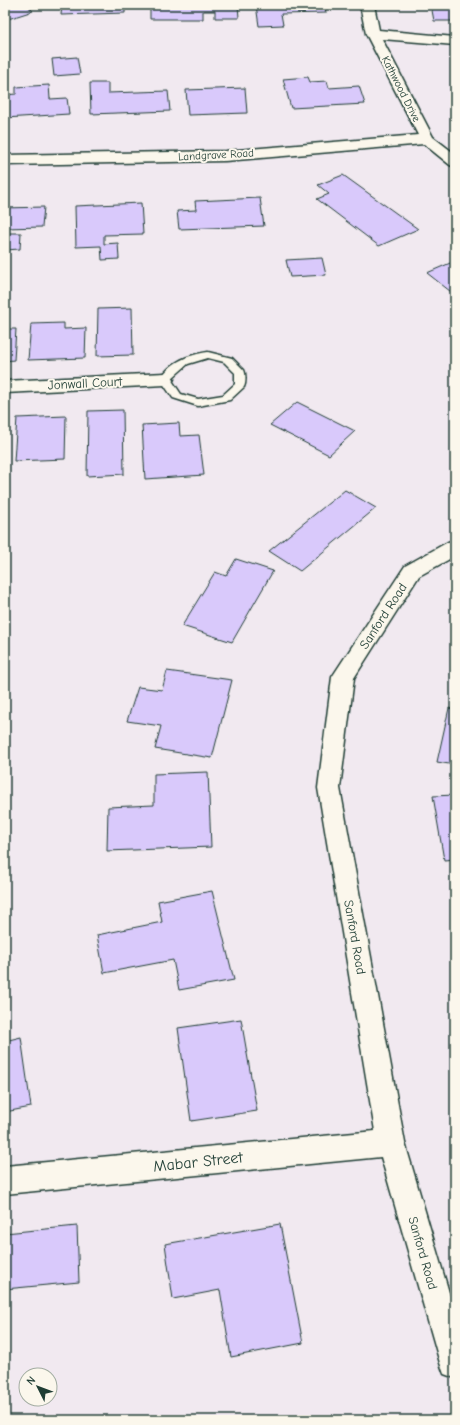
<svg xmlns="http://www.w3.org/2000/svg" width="460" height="1425" viewBox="0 0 460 1425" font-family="'Comic Neue',sans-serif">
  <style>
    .building { fill: #d9c9fb; stroke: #1f3d34 }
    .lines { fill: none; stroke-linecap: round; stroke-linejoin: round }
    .lane-casing { stroke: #1f3d34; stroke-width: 3 }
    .street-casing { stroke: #1f3d34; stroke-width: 3 }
    .lane { fill: #fbf7ec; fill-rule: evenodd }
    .street { fill: #fbf7ec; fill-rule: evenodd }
    .labels { text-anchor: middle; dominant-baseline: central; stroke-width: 4; stroke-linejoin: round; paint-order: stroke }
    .far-street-label { font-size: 11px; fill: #1f3d34; stroke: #fbf7ec }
    .street-label { font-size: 13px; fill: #1f3d34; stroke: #fbf7ec }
    .near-street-label { font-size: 16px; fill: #1f3d34; stroke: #fbf7ec }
  </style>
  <rect width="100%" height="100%" fill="#f1e9f0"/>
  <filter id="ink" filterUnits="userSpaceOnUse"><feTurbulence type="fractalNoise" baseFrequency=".025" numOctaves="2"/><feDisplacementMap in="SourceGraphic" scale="8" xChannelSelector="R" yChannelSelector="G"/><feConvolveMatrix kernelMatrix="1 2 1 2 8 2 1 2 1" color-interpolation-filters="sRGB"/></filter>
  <g filter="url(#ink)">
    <g class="building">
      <polygon points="5,5 26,5 33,11 5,20"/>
      <polygon points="62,5 125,5 125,13 61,15"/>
      <polygon points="150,5 238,5 239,18 215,18 215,11 203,11 203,19 150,19"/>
      <polygon points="256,5 325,5 326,13 281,14 283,25 259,26"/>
      <polygon points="431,5 455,5 455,21 434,21"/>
      <polygon points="77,57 80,74 54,76 52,59"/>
      <polygon points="308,77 310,82 327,81 329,88 359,86 365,104 291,108 283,79"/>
      <polygon points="90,83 108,83 108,93 168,91 170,111 91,114"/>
      <polygon points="49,85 50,99 67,98 69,114 5,118 5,95 16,94 16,87"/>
      <polygon points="245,88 247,113 188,115 186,90"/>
      <polygon points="343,175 418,229 379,246 317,199 329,194 318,185"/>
      <polygon points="260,198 264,226 179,229 177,211 196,210 195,201"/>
      <polygon points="141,203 143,234 104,235 104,244 118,243 119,259 102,260 101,246 76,247 75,206"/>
      <polygon points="44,207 42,227 5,228 5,208"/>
      <polygon points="5,233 21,233 20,249 5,250"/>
      <polygon points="322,258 326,275 290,277 286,260"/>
      <polygon points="455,261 455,295 427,273"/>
      <polygon points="132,308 133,355 97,356 98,309"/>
      <polygon points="64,323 64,329 86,328 85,358 28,360 31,324"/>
      <polygon points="5,329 16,329 14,360 5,361"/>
      <polygon points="297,402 355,431 329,455 270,425"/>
      <polygon points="123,410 124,474 87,476 88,411"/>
      <polygon points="66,416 65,459 14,461 17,418"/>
      <polygon points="179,423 180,436 199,435 204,475 145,479 142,425"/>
      <polygon points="345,490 376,508 300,571 269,551"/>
      <polygon points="236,559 273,571 232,642 182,626 215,572 226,576"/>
      <polygon points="167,671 232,680 212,758 155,749 161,726 127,721 138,687 162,690"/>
      <polygon points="449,708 455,710 455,765 437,762"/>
      <polygon points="208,772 211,847 107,851 108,807 154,805 154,774"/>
      <polygon points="455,795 455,859 444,860 433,796"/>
      <polygon points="212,891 234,980 179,990 173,960 104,973 97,935 162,922 158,901"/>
      <polygon points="241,1019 257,1111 191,1121 178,1028"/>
      <polygon points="21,1037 31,1107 5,1112 5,1041"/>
      <polygon points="280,1224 303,1343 231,1357 220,1290 173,1299 165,1244"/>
      <polygon points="77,1226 79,1282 5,1289 5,1233"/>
    </g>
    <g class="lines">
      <defs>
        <path id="lane" d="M208,352l24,6 12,12c2,4 2,13 0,17l-14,13 -32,6 -25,-8 -13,-19c12,-18 28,-24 48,-27zM208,358l16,4 11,11v11l-12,11 -25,4 -17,-5 -10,-15 17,-15z"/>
        <g id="street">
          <polygon points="360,5 374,5 379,30 455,37 455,45 382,39 433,137 455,154 455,167 450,165 424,144 225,161 5,165 5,155 225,151 418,135 366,34"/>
          <polygon points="165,373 171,375 174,379 171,383 165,385 5,393 5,381"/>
          <polygon points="455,540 455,556 419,576 354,678 340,788 405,1143 455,1313 455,1378 444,1374 440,1363 381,1157 5,1194 5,1166 375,1131 318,788 332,677 405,566 448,542"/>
        </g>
      </defs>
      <use href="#lane" class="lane-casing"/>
      <use href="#street" class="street-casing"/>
      <use href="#lane" class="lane"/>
      <use href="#street" class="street"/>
    </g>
  </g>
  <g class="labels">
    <g class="far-street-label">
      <text transform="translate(401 89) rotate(63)">Kathwood Drive</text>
      <text transform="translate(216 155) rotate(-3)">Landgrave Road</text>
    </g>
    <g class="street-label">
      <text transform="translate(85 383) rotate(-3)">Jonwall Court</text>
      <text transform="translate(383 616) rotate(-57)">Sanford Road</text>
      <text transform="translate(355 937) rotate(80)">Sanford Road</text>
      <text transform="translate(423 1253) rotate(74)">Sanford Road</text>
    </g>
    <g class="near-street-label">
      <text transform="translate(198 1162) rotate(-6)">Mabar Street</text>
    </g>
  </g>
  <rect width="460" height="1425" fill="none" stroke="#fbf7ec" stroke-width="20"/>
  <rect x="10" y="10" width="440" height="1405" fill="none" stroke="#1f3d34" stroke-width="1.5" filter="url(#ink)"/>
  <g transform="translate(38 1387) rotate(312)"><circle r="19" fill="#fbf7ec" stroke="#a3ada2"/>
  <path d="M0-3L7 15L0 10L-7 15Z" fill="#1f3d34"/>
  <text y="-6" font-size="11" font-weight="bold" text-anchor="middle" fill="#1f3d34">N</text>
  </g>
</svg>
